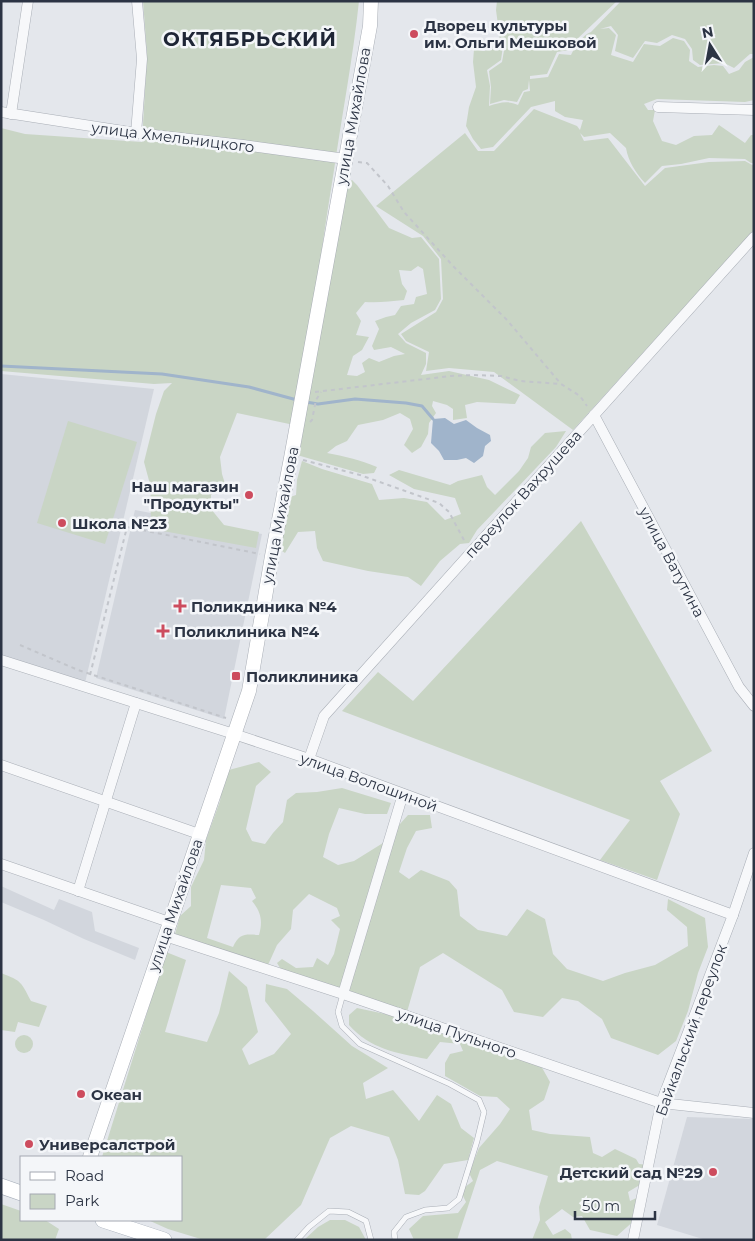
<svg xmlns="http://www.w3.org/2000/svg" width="755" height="1241" viewBox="0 0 755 1241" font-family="Montserrat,sans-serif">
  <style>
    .built { fill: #d2d6dd }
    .green { fill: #c9d5c5; fill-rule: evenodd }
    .water { fill: #a0b4cb }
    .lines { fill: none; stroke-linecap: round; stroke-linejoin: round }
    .stream { stroke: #a0b4cb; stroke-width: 3 }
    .lane-casing { stroke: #a9aeb6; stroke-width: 6 }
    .street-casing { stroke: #a9aeb6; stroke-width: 11 }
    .secondary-casing { stroke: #a9aeb6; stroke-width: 15 }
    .primary-casing { stroke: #a3abb7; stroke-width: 16 }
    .path { stroke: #c2c5cb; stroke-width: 2; stroke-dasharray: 4 4; stroke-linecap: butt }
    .lane { stroke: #f7f8fa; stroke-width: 5 }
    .street { stroke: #f7f8fa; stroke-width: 10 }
    .secondary { stroke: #fff; stroke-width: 14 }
    .primary { stroke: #fff; stroke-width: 15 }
    .poi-dot { fill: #cd4c5e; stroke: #f4f6f9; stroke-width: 2 }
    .labels { text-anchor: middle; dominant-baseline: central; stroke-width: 5; stroke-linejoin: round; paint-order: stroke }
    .poi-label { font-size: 15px; font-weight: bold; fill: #2c3444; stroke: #f4f6f9; text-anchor: start }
    .street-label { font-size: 15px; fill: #2c3444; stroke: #f4f6f9 }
    .district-label { font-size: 20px; font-weight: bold; letter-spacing: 1px; fill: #1e2535; stroke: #f4f6f9 }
  </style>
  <rect width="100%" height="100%" fill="#e4e7ec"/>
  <g class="built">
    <polygon points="1,374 154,389 85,683 1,656"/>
    <polygon points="135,510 262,534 224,719 96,678"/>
    <polygon points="1,886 54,910 59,899 92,912 95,931 139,948 135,960 84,939 44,920 1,902"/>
    <polygon points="687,1117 754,1119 754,1240 706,1240 657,1225"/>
  </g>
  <g class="green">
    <path d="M143,1h216c-6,57 -17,113 -25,169 -14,85 -24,171 -40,255l-57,-12 -17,44 2,17 4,13 -15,8v14l13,16 35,7 -3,16 -104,-19 -2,-25 1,-16 -7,-26 12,-48 8,-23 8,-8 -18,1 -153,-13v-243l24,6 117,8 5,-88z"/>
    <path d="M497,1h120l-44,42 -4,7 -12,2 -10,22 -17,2v3l18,-2 11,-23 12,1c4,-8 11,-20 20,-23l30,-31h133v53h-4l-16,14 -10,-5 -24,2 -7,-5 -1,-11 -7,-10 -13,-4 -15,8 -12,-2 -12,17 -18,-7 3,-16 -7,-9 -11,3 9,-1 7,7 -5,20 22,7 11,-18 16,2 13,-8 11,3 6,9 -1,11 9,6 16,-2 9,1 6,8 10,-4 6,-8 9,-5v43l-9,2 -88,-3 -13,5 4,6h7l-2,11 9,20 14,4 18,-9 18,-1 7,-10 26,18 6,-8h3v28h-3l-6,-4 -36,-1 -28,6 -19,2 -17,17c-9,-10 -17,-22 -19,-35l-16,-15 -26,4 -4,-4 4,8 24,-3 37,48 20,-18 44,-6 36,-1 9,5v64l-181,200 -79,-58 -45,-4 -23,3 3,-19 -23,-11 -5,-7 35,-22 7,-13 -2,-40 -18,-23 -47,-30 89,-73 13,18h16l40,-42 43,17 3,4 3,-10 -18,-3 -10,-6v-10l-24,6 -38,40 -12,2 -8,-10 -7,-13 3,-19 7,-20 -3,-25 1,-13 10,2 19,-5 -2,14 -14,10 3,16 -1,20c10,-3 18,-6 29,-1l6,-13 6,-1 -1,-11 -1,9 -5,2 -6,11 -13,-2 -14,4 1,-17 -2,-16 13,-9 3,-17 -14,3 9,-8 -4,-30z"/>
    <path d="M352,180l5,5 32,43 23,10 9,-1 18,22 2,40 -6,11 -24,13 -13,11 8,9 20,10v11l-5,11 28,-4 40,9 31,15 -5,9 -38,-2 -12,3 2,13 -14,2v-11l-6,-4 -14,-4 -1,5 4,7 -7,10 -1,11 -7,13 -9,6 -8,-8 9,-16 -3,-10 -10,-6 -17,7 -25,5 -11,16 -11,5 -9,7c17,3 33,7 50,14l-3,6 -11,1 -66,-19 -2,-7 6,-4 2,-23 43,-236zM418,266l5,3 4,25 -11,3 -2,7 -13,2 -6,9 -9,2 -11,4 4,8 -7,17 2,4 17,-3 14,7 -11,2 -15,6 -10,-4 -7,5 3,9 -8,4 -10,-1 6,-19 9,-6 7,-13 -13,-2 5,-14 -5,-8 9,-11c14,1 26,-1 39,-2l3,-9 -5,-7 -3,-14 12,1z"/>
    <polygon points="68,421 137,442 105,544 37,523"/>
    <polygon points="566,431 556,447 477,530 469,543 460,544 440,561 421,586 408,577 368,571 323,561 317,548 315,531 298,532 285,553 279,549 290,497 296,495 297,480 302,461 322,469 372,484 379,500 404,498 427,502 445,520 461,514 455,498 414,489 389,475 399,470 450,485 458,481 482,475 487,487 495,495 519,471 528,458 531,447 545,433"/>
    <polygon points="581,521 712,751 660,781 680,814 657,880 600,860 630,820 342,711 378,672 413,701"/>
    <path d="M259,762l12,10 -15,14 -10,43 6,12 13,3 8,-11 10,-11 4,-22 9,-7 21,-1 25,-4 49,15 -4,11h-22l-26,-6 -10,26 -6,23 15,8 16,-4 29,-18 25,-28h22l2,13 -16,3 -9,17 -8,24 10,7 12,-9 28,11 8,9 3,26 18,14 29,6 20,-27 18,10 8,35 14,15 36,12 22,-8 30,-8 33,-19 -1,-19 -20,-17 1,-11 37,19 3,29 -10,26 -10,38 -12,30 -18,14 -47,-17 -9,-19 -24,-18 -16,-3 -19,19 -29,-5 -12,-22 -59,-37 -23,14 -13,45 -125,-41 -5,-8 5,-4 14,9 17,-1 4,-9 11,7 6,-11 6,-25 -9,-9 9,-4 -3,-8 -28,-14 -16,16 -2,19 -14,16 -9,20 -93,-31 5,-18 11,-10v-19l13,-27 2,-20 14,-39 5,-30zM221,885l30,3 5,10 -4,3c9,11 11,20 7,34 -13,-1 -20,-2 -26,12l-26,-9z"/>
    <polygon points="166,952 186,960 165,1032 207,1042 219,1013 229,971 247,987 258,1032 242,1049 249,1065 274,1054 291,1034 265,1001 266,984 287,989 313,1011 352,1046 388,1068 363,1083 366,1099 393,1090 419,1121 437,1095 451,1104 461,1128 474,1138 468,1160 444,1164 425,1191 419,1195 405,1194 398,1160 389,1137 351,1126 330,1138 301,1205 264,1240 204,1240 168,1229 148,1220 181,1220 181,1157 102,1157"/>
    <path d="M1,973c21,8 20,9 30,28l16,5 -8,21 -21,-5 -3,10 -14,-2z"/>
    <path d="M357,1008l47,10 43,13 56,24 37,9 10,18 -6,18 -15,10 3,20 18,4 40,3 3,16 9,4 13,-8 21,10 3,5 10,1 -1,15 -20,12 2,9 11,-5 -4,22 -20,18 -27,-6 -8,-14 -9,1 -11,-8 -17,13 8,13 12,-6 6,5 1,6h-40l8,-20 -1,-13 9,-31 -51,-15 -17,9 -23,70h-43l-5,-11 14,-13 35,-3 8,-11 -4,-8 3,-7 8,-6 -4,-8 10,-25 21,-24 10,-15 -13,-12 -17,-1 -35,-20v-13l5,-9 13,-3 -3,-7 -20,-2 -13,17c-31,-6 -57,-10 -78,-34v-10z"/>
    <circle cx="24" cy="1044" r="9"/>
    <polygon points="1,1204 21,1211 21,1220 45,1220 59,1229 55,1240 1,1240"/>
    <polygon points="330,1220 345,1220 359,1227 366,1240 304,1240 318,1227"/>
  </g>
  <polygon class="water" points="445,418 454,424 466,420 477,428 490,435 491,441 485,446 483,456 474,463 466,458 457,460 444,460 439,451 431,443 433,419"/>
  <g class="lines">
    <g class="stream">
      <polyline points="1,366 162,374 249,387 297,400"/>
      <polyline points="306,402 318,404 355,399 406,403 422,406 433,419"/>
    </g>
    <defs>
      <g id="lane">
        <polyline points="343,994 338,1012 342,1026 360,1044 450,1084 479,1100 484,1112 477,1141 459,1199 448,1208 425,1210 406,1217 394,1232 395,1240"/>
        <polyline points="297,1240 309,1227 329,1211 348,1212 366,1221 371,1240"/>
      </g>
      <g id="street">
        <polyline points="658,107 754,110"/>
        <polyline points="1,112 136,133 243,145 346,159"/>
        <polyline points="11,114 28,1"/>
        <polyline points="136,133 142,59 137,1"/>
        <polyline points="594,415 739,687 754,706"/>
        <polyline points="1,660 234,734 309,759 733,915"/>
        <polyline points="309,759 324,716 754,237"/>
        <polyline points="1,765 199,834"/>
        <polyline points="1,864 169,922"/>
        <polyline points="78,891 136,703"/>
        <polyline points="165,936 343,994 661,1103 754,1113"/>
        <polyline points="343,994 403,794"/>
        <polyline points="633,1240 661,1103 733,915 754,853"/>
      </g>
      <polyline id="secondary" points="90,1157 249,691 272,556 291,458 370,26 371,1"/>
      <g id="primary">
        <polyline points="1,1186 21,1193"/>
        <polyline points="103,1220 164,1240"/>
      </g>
    </defs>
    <use href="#lane" class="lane-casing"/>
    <use href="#street" class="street-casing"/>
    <use href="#secondary" class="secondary-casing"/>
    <use href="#primary" class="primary-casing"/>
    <g class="path">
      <polyline points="358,162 367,163 388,186 404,212 454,267 507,320 561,384"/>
      <polyline points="315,392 451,376 474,375 501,376 520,381 561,384 580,396 587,406"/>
      <polyline points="310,422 312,420 316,400 321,392"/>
      <polyline points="303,460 360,475 439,503 449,512 465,542"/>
      <polyline points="20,645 78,670 226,718"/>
      <polyline points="90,675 127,527 260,554"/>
    </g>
    <use href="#lane" class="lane"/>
    <use href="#street" class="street"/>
    <use href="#secondary" class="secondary"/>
    <use href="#primary" class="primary"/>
  </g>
  <g class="poi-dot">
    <circle cx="414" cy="34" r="5"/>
    <circle cx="249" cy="495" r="5"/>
    <circle cx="62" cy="523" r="5"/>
    <path d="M177.5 598.5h5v5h5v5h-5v5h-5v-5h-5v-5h5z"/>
    <path d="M160.5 623.5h5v5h5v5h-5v5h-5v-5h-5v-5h5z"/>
    <rect x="231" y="671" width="10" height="10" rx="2.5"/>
    <circle cx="81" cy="1094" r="5"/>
    <circle cx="29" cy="1144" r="5"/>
    <circle cx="713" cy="1172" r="5"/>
  </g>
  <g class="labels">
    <g class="poi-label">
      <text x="424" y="25">Дворец культуры<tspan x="424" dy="17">им. Ольги Мешковой</tspan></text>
      <text x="239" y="486" text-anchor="end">Наш магазин<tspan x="239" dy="17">"Продукты"</tspan></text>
      <text x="72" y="523">Школа №23</text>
      <text x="191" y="606">Поликдиника №4</text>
      <text x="174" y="631">Поликлиника №4</text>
      <text x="246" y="676">Поликлиника</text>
      <text x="91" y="1094">Океан</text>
      <text x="39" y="1144">Универсалстрой</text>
      <text x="703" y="1172" text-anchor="end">Детский сад №29</text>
    </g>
    <g class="street-label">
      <text transform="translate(353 116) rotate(-80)">улица Михайлова</text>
      <text transform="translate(173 137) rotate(7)">улица Хмельницкого</text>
      <text transform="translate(523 494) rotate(-48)">переулок Вахрушева</text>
      <text transform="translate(280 515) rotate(-79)">улица Михайлова</text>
      <text transform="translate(672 562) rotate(62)">улица Ватутина</text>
      <text transform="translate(369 782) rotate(20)">улица Волошиной</text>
      <text transform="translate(175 905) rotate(-71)">улица Михайлова</text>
      <text transform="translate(691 1030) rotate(-70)">Байкальский переулок</text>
      <text transform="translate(457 1033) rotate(19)">улица Пульного</text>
    </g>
    <g class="district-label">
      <text x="250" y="39">ОКТЯБРЬСКИЙ</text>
    </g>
  </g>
  <rect width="755" height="1241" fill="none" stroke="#2c3444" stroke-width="5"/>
  <rect x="20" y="1156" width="162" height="65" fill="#f4f6f9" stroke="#a4a8b1"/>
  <rect x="30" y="1172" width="25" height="8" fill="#ffffff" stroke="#a4a8b1"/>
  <text x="65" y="1181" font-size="15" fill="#2c3444">Road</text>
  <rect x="30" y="1194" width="25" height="15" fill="#c9d5c5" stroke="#a4a8b1"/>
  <text x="65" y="1206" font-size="15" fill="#2c3444">Park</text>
  <g transform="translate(710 45) rotate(349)" stroke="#f4f6f9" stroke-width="4" paint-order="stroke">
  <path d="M0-4L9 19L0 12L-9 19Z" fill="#2c3444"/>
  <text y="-8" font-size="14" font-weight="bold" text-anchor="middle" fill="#2c3444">N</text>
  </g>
  <path d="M575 1211v8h80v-8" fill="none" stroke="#2c3444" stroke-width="2.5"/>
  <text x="582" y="1211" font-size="15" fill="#2c3444" stroke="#f4f6f9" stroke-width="4" paint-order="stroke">50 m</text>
</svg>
